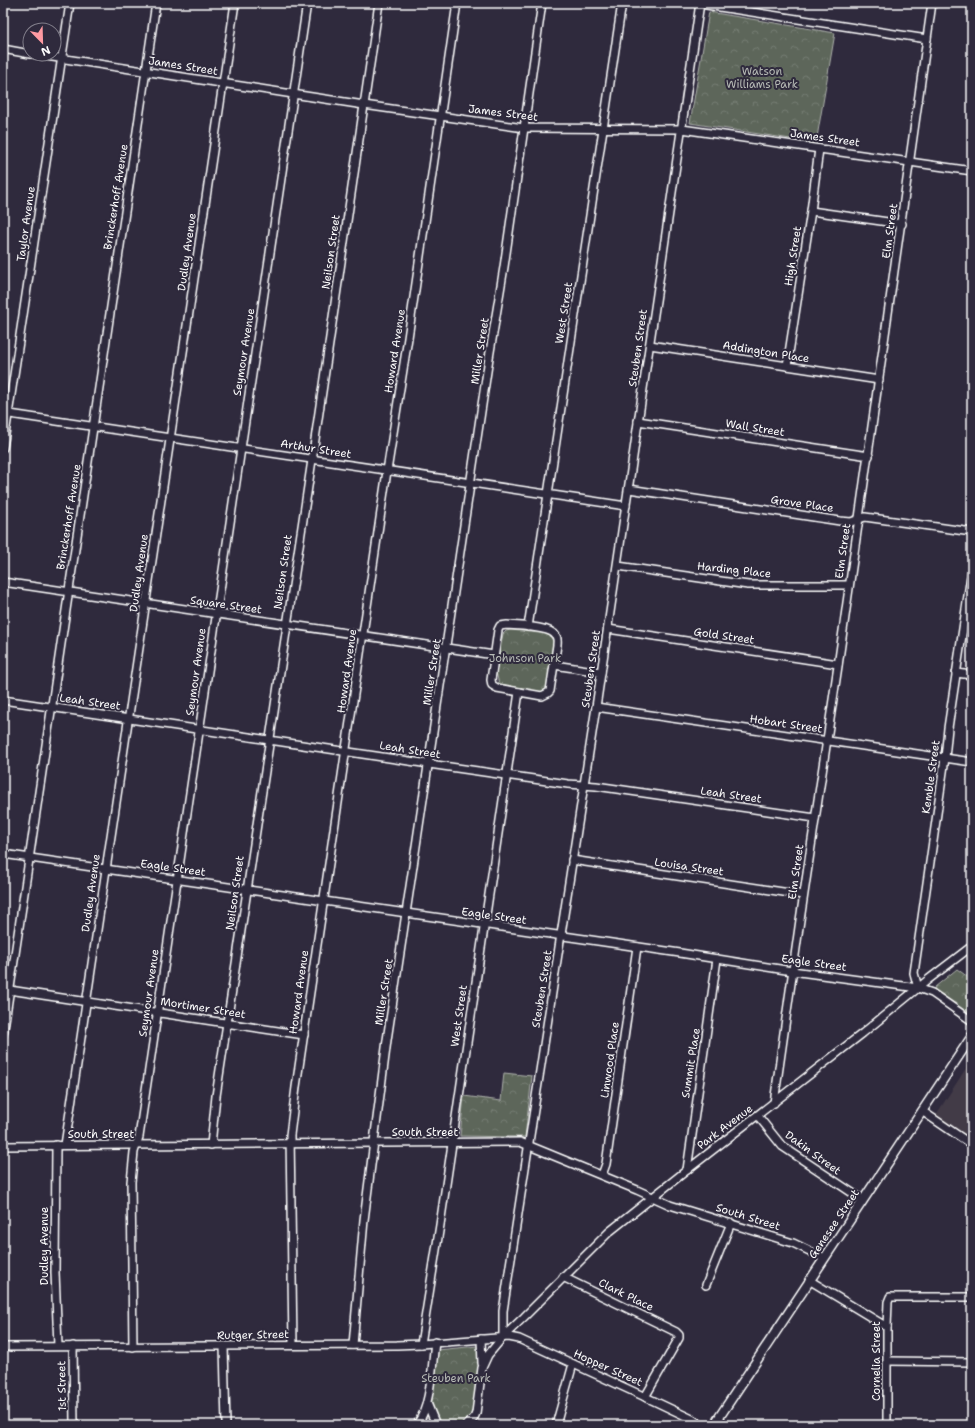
<svg xmlns="http://www.w3.org/2000/svg" width="975" height="1428" viewBox="0 0 975 1428" font-family="'Shantell Sans',sans-serif">
  <style>
    .built { fill: #433b47 }
    .park { fill: url(#park-crowns); stroke: #aeb2ac }
    .lines { fill: none; stroke-linecap: round; stroke-linejoin: round }
    .minor-casing { stroke: #fff; stroke-width: 10 }
    .major-casing { stroke: #fff; stroke-width: 11 }
    .minor { stroke: #2f2a3d; stroke-width: 7 }
    .major { stroke: #2f2a3d; stroke-width: 8 }
    .labels { text-anchor: middle; dominant-baseline: central; stroke-width: 4; stroke-linejoin: round; paint-order: stroke }
    .street-label { font-size: 11px; fill: #fff; stroke: #2f2a3d }
    .park-label { font-size: 11px; fill: #b6bab5; stroke: #2f2a3d }
  </style>
  <defs>
    <pattern id="park-crowns" width="20" height="18" patternUnits="userSpaceOnUse"><rect width="20" height="18" fill="#5d665a"/><path d="M2 6a3 3 0 1 1 6 0M12 15a3 3 0 1 1 6 0" fill="none" stroke="#757d73"/></pattern>
  </defs>
  <rect width="100%" height="100%" fill="#2f2a3d"/>
  <filter id="ink" filterUnits="userSpaceOnUse"><feTurbulence type="fractalNoise" baseFrequency=".025" numOctaves="2"/><feDisplacementMap in="SourceGraphic" scale="8" xChannelSelector="R" yChannelSelector="G"/><feConvolveMatrix kernelMatrix="1 2 1 2 8 2 1 2 1" color-interpolation-filters="sRGB"/></filter>
  <g filter="url(#ink)">
    <polygon class="built" points="972,1059 972,1145 934,1118"/>
    <g class="park">
      <polygon points="709,12 835,33 816,143 690,123"/>
      <polygon points="511,630 549,634 555,645 547,684 546,689 540,692 499,684 496,672 503,634 506,631"/>
      <polygon points="957,969 972,980 972,1015 934,989 935,987"/>
      <polygon points="504,1073 532,1076 525,1137 460,1136 464,1096 501,1101"/>
      <path d="M478,1346c2,24 0,49 -8,72 -8,8 -17,7 -28,7 -2,-2 -5,-4 -6,-7 -9,-16 -1,-50 1,-68z"/>
    </g>
    <g class="lines">
      <defs>
        <g id="minor">
          <polyline points="700,4 927,39"/>
          <polyline points="3,49 30,54"/>
          <polyline points="33,54 364,105 524,128 682,129 972,171"/>
          <polyline points="811,211 902,224"/>
          <polyline points="650,345 879,380"/>
          <polyline points="787,366 811,211 819,149"/>
          <polyline points="3,413 626,506"/>
          <polyline points="638,421 869,456"/>
          <polyline points="3,448 70,3"/>
          <polyline points="629,489 840,521 851,522 865,517 972,532"/>
          <polyline points="618,566 748,585 849,585"/>
          <polyline points="3,582 494,655"/>
          <path d="M507,625c10,1 44,1 49,11 2,3 1,6 1,9l-7,46 -2,2 -6,3 -45,-8 -5,-3 -1,-5 7,-50 2,-4z"/>
          <polyline points="528,627 622,3"/>
          <polyline points="608,629 838,664"/>
          <polyline points="554,665 601,672"/>
          <polyline points="956,673 972,675"/>
          <polyline points="3,700 429,764 568,784 596,786 815,818"/>
          <polyline points="596,707 972,762"/>
          <polyline points="3,854 680,953 792,971 918,988 932,993 972,1021"/>
          <polyline points="572,860 803,895"/>
          <polyline points="918,988 914,973 945,758 948,728 972,569"/>
          <polyline points="3,989 304,1035"/>
          <polyline points="3,1035 156,3"/>
          <path d="M774,1103c20,-146 42,-291 64,-437 33,-221 64,-442 94,-663"/>
          <polyline points="922,1111 972,1145"/>
          <polyline points="758,1116 782,1146 863,1200"/>
          <polyline points="56,1145 55,1272 58,1346"/>
          <polyline points="65,1145 235,3"/>
          <polyline points="211,1145 216,1096 312,460 379,3"/>
          <polyline points="3,1146 520,1142 637,1190 670,1205 793,1243 824,1258"/>
          <polyline points="687,1170 717,959"/>
          <polyline points="602,1175 606,1164 637,947"/>
          <polyline points="563,1277 676,1332 679,1335 679,1338 645,1397"/>
          <polyline points="809,1280 887,1327"/>
          <polyline points="706,1285 731,1223"/>
          <polyline points="503,1337 503,1311 596,707 700,3"/>
          <polyline points="481,1339 482,1363"/>
          <polyline points="421,1344 440,1225 519,692"/>
          <polyline points="293,1345 290,1135 296,1087 387,471 408,338 457,3"/>
          <polyline points="353,1345 364,1220 387,1040 489,358 504,267 542,3"/>
          <polyline points="73,1346 74,1425"/>
          <polyline points="224,1346 226,1425"/>
          <polyline points="3,1347 397,1345 421,1344 509,1337 519,1339 654,1401 692,1419 701,1425"/>
          <polyline points="133,1347 131,1182 134,1152 139,1137 307,3"/>
          <polyline points="888,1361 972,1362"/>
          <polyline points="427,1403 436,1425"/>
          <path d="M416,1425c15,-15 16,-61 19,-83"/>
          <polyline points="466,1425 474,1418 476,1413 482,1368 488,1355 503,1337 524,1317 609,1232 687,1170 863,1033 929,979 972,946"/>
          <polyline points="556,1425 573,1364"/>
          <polyline points="887,1425 887,1327 888,1302 890,1297 972,1297"/>
        </g>
        <polyline id="major" points="714,1425 972,1036"/>
      </defs>
      <use href="#minor" class="minor-casing"/>
      <use href="#major" class="major-casing"/>
      <use href="#minor" class="minor"/>
      <use href="#major" class="major"/>
    </g>
  </g>
  <g class="labels">
    <g class="street-label">
      <text transform="translate(183 66) rotate(9)">James Street</text>
      <text transform="translate(503 113) rotate(7)">James Street</text>
      <text transform="translate(825 138) rotate(8)">James Street</text>
      <text transform="translate(116 197) rotate(-81)">Brinckerhoff Avenue</text>
      <text transform="translate(26 224) rotate(-82)">Taylor Avenue</text>
      <text transform="translate(890 231) rotate(-82)">Elm Street</text>
      <text transform="translate(187 252) rotate(-82)">Dudley Avenue</text>
      <text transform="translate(331 252) rotate(-82)">Neilson Street</text>
      <text transform="translate(793 256) rotate(-81)">High Street</text>
      <text transform="translate(564 313) rotate(-81)">West Street</text>
      <text transform="translate(638 348) rotate(-82)">Steuben Street</text>
      <text transform="translate(395 351) rotate(-81)">Howard Avenue</text>
      <text transform="translate(480 351) rotate(-81)">Miller Street</text>
      <text transform="translate(244 352) rotate(-81)">Seymour Avenue</text>
      <text transform="translate(766 352) rotate(9)">Addington Place</text>
      <text transform="translate(755 428) rotate(9)">Wall Street</text>
      <text transform="translate(316 449) rotate(9)">Arthur Street</text>
      <text transform="translate(802 504) rotate(8)">Grove Place</text>
      <text transform="translate(69 517) rotate(-81)">Brinckerhoff Avenue</text>
      <text transform="translate(843 551) rotate(-82)">Elm Street</text>
      <text transform="translate(734 570) rotate(6)">Harding Place</text>
      <text transform="translate(283 572) rotate(-82)">Neilson Street</text>
      <text transform="translate(139 573) rotate(-82)">Dudley Avenue</text>
      <text transform="translate(226 605) rotate(8)">Square Street</text>
      <text transform="translate(724 636) rotate(8)">Gold Street</text>
      <text transform="translate(591 669) rotate(-82)">Steuben Street</text>
      <text transform="translate(347 671) rotate(-82)">Howard Avenue</text>
      <text transform="translate(196 672) rotate(-82)">Seymour Avenue</text>
      <text transform="translate(432 672) rotate(-81)">Miller Street</text>
      <text transform="translate(90 702) rotate(8)">Leah Street</text>
      <text transform="translate(786 724) rotate(8)">Hobart Street</text>
      <text transform="translate(410 750) rotate(9)">Leah Street</text>
      <text transform="translate(931 777) rotate(-82)">Kemble Street</text>
      <text transform="translate(731 795) rotate(8)">Leah Street</text>
      <text transform="translate(689 867) rotate(8)">Louisa Street</text>
      <text transform="translate(173 868) rotate(8)">Eagle Street</text>
      <text transform="translate(796 872) rotate(-82)">Elm Street</text>
      <text transform="translate(91 893) rotate(-82)">Dudley Avenue</text>
      <text transform="translate(235 893) rotate(-82)">Neilson Street</text>
      <text transform="translate(494 916) rotate(8)">Eagle Street</text>
      <text transform="translate(814 963) rotate(8)">Eagle Street</text>
      <text transform="translate(542 989) rotate(-81)">Steuben Street</text>
      <text transform="translate(299 992) rotate(-82)">Howard Avenue</text>
      <text transform="translate(384 992) rotate(-81)">Miller Street</text>
      <text transform="translate(149 993) rotate(-82)">Seymour Avenue</text>
      <text transform="translate(203 1008) rotate(9)">Mortimer Street</text>
      <text transform="translate(459 1016) rotate(-82)">West Street</text>
      <text transform="translate(610 1060) rotate(-82)">Linwood Place</text>
      <text transform="translate(691 1063) rotate(-81)">Summit Place</text>
      <text transform="translate(725 1127) rotate(-37)">Park Avenue</text>
      <text x="425" y="1132">South Street</text>
      <text x="101" y="1134">South Street</text>
      <text transform="translate(813 1153) rotate(36)">Dakin Street</text>
      <text transform="translate(748 1217) rotate(17)">South Street</text>
      <text transform="translate(834 1224) rotate(-56)">Genesee Street</text>
      <text transform="translate(44 1246) rotate(-90)">Dudley Avenue</text>
      <text transform="translate(626 1295) rotate(26)">Clark Place</text>
      <text transform="translate(253 1335) rotate(-1)">Rutger Street</text>
      <text transform="translate(876 1361) rotate(-90)">Cornelia Street</text>
      <text transform="translate(608 1368) rotate(24)">Hopper Street</text>
      <text transform="translate(62 1386) rotate(-91)">1st Street</text>
    </g>
    <g class="park-label">
      <text x="762" y="71">Watson<tspan x="762" dy="13">Williams Park</tspan></text>
      <text x="525" y="658">Johnson Park</text>
      <text x="456" y="1378">Steuben Park</text>
    </g>
  </g>
  <rect width="975" height="1428" fill="none" stroke="#2f2a3d" stroke-width="16"/>
  <rect x="8" y="8" width="959" height="1412" fill="none" stroke="#fff" stroke-width="1.5" filter="url(#ink)"/>
  <g transform="translate(42 42) rotate(157)"><circle r="19" fill="#2f2a3d" stroke="#827f8b"/>
  <path d="M0-3L7 15L0 10L-7 15Z" fill="#ff9aa2"/>
  <text y="-6" font-size="11" font-weight="bold" text-anchor="middle" fill="#ffffff">N</text>
  </g>
</svg>
